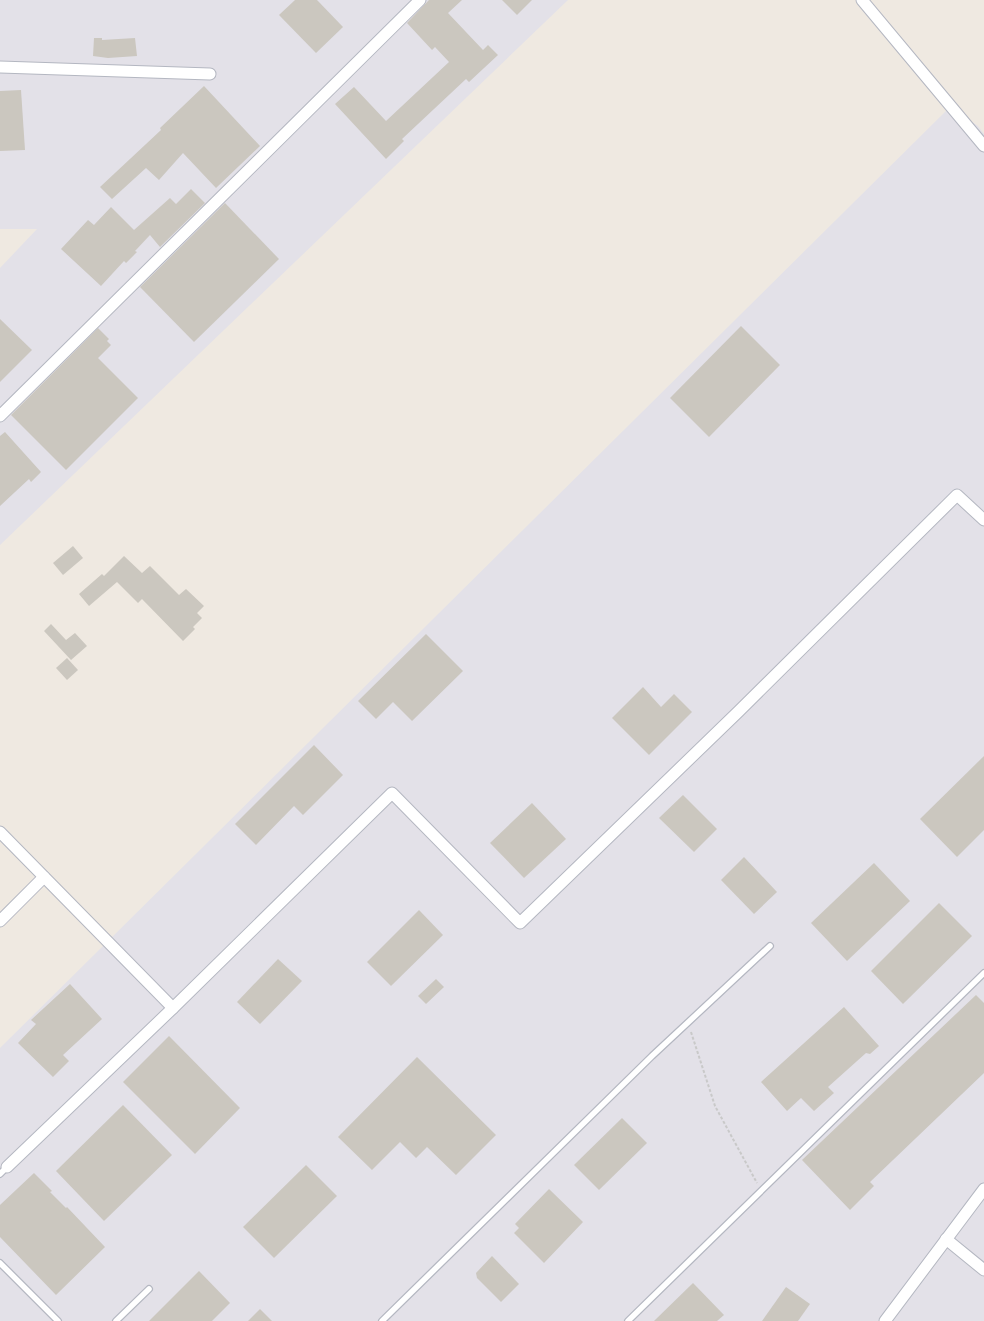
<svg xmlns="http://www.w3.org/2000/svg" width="984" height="1321" viewBox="0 0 984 1321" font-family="'PT Sans',sans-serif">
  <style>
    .industrial { fill: #e3e1e8 }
    .building { fill: #cbc7bf }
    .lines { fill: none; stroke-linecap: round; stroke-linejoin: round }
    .lane-casing { stroke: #b4b7c1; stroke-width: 8 }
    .street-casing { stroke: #b4b7c1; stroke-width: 13 }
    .path { stroke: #c9c9c9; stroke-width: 2; stroke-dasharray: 3 2; stroke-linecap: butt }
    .lane { stroke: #fff; stroke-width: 5.5 }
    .street { stroke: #fff; stroke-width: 11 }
  </style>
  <rect width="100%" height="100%" fill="#efe9e1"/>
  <g class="industrial">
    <polygon points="0,0 568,0 0,545 0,268 37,229 0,229"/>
    <polygon points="950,107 978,126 984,134 984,1321 0,1321 0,1048"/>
  </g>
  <g class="building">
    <polygon points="295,0 317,0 343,27 316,53 279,15"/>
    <polygon points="429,0 462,0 448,13 483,50 488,45 498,55 469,82 466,79 402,139 404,141 386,159 335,104 354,87 386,121 449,62 435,47 432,50 407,23"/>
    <polygon points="502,0 532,0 517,15"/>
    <polygon points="94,38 102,38 102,40 135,38 137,56 108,58 93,56"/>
    <polygon points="204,86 260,146 216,188 183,153 159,180 146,168 112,199 100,187 161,130 160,128"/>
    <polygon points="21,90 25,150 0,151 0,91"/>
    <polygon points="191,189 205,203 160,247 150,235 135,251 137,252 126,263 124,261 101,286 61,249 88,220 94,225 111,207 134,230 170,198 176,204"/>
    <polygon points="225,203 279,259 194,342 140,287"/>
    <polygon points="0,319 32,350 0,382"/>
    <polygon points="741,326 780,365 709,437 670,398"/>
    <polygon points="98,328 109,339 107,341 111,345 98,358 138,398 66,470 11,415"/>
    <polygon points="5,432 41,472 31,482 29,479 0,506 0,436"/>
    <polygon points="73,546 83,558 63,575 53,563"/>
    <polygon points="124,556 142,573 150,566 179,595 186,589 204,606 197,613 202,618 193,627 195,629 183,641 142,599 138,603 117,582 89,606 79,594 102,574 104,576"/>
    <polygon points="51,624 66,640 75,633 87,646 71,660 44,631"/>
    <polygon points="426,634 463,671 412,721 393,702 376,719 358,701"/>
    <polygon points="67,658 78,670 67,680 56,668"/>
    <polygon points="643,687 661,707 674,694 692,712 649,755 612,718"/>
    <polygon points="314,745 343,775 303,815 294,806 256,845 235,824"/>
    <polygon points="984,756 984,830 957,857 920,819"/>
    <polygon points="683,795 717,829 694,852 659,818"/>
    <polygon points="532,803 566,839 524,878 490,843"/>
    <polygon points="744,857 777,892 754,914 721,880"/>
    <polygon points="874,863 910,901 847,961 811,923"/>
    <polygon points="939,903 972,936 903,1004 871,971"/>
    <polygon points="419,910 443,935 391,986 367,962"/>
    <polygon points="278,959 302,981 260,1024 237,1002"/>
    <polygon points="436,979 444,987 426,1004 418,996"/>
    <polygon points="70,984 102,1019 63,1055 69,1061 53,1077 18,1043 36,1024 31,1020"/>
    <polygon points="976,995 984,1003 984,1073 870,1182 874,1186 850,1210 802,1160"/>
    <polygon points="844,1007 879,1046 870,1054 866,1053 828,1087 834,1093 814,1111 801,1098 787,1111 761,1082"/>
    <polygon points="169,1036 240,1108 195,1154 123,1082"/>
    <polygon points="417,1057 496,1135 456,1175 427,1147 416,1158 400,1142 372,1170 338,1137"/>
    <polygon points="123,1105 172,1155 104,1221 56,1171"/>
    <polygon points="622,1118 647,1143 599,1190 574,1165"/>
    <polygon points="306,1165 337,1196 274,1258 243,1227"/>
    <polygon points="34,1173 52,1191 50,1192 66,1208 67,1207 105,1247 56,1295 0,1237 0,1205"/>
    <polygon points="549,1189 583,1222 544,1263 514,1233 519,1228 515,1224"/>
    <polygon points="492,1256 519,1284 501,1302 477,1278 476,1273"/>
    <polygon points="199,1271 230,1303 212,1321 149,1321"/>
    <polygon points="693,1283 724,1315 717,1321 654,1321"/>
    <polygon points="786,1287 810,1304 798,1321 762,1321"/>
    <polygon points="260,1309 272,1321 248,1321"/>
  </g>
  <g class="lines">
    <defs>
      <g id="lane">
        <polyline points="0,1174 7,1167"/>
        <polyline points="0,1263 58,1321"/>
        <polyline points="116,1321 149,1289"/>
        <polyline points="382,1321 652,1056 770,946"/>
        <polyline points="628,1321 984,973"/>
      </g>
      <g id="street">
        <polyline points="862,0 984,146"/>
        <polyline points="0,67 210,74"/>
        <polyline points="0,416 420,0"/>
        <polyline points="0,832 173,1008"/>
        <polyline points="0,921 44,877"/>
        <polyline points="7,1167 173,1008 392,793 520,923 739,711 957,495 984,520"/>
        <polyline points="946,1239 984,1270"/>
        <polyline points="885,1321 984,1189"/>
      </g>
    </defs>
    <use href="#lane" class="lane-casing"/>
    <use href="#street" class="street-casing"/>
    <polyline class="path" points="691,1032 715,1106 757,1183"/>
    <use href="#lane" class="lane"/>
    <use href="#street" class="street"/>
  </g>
</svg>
